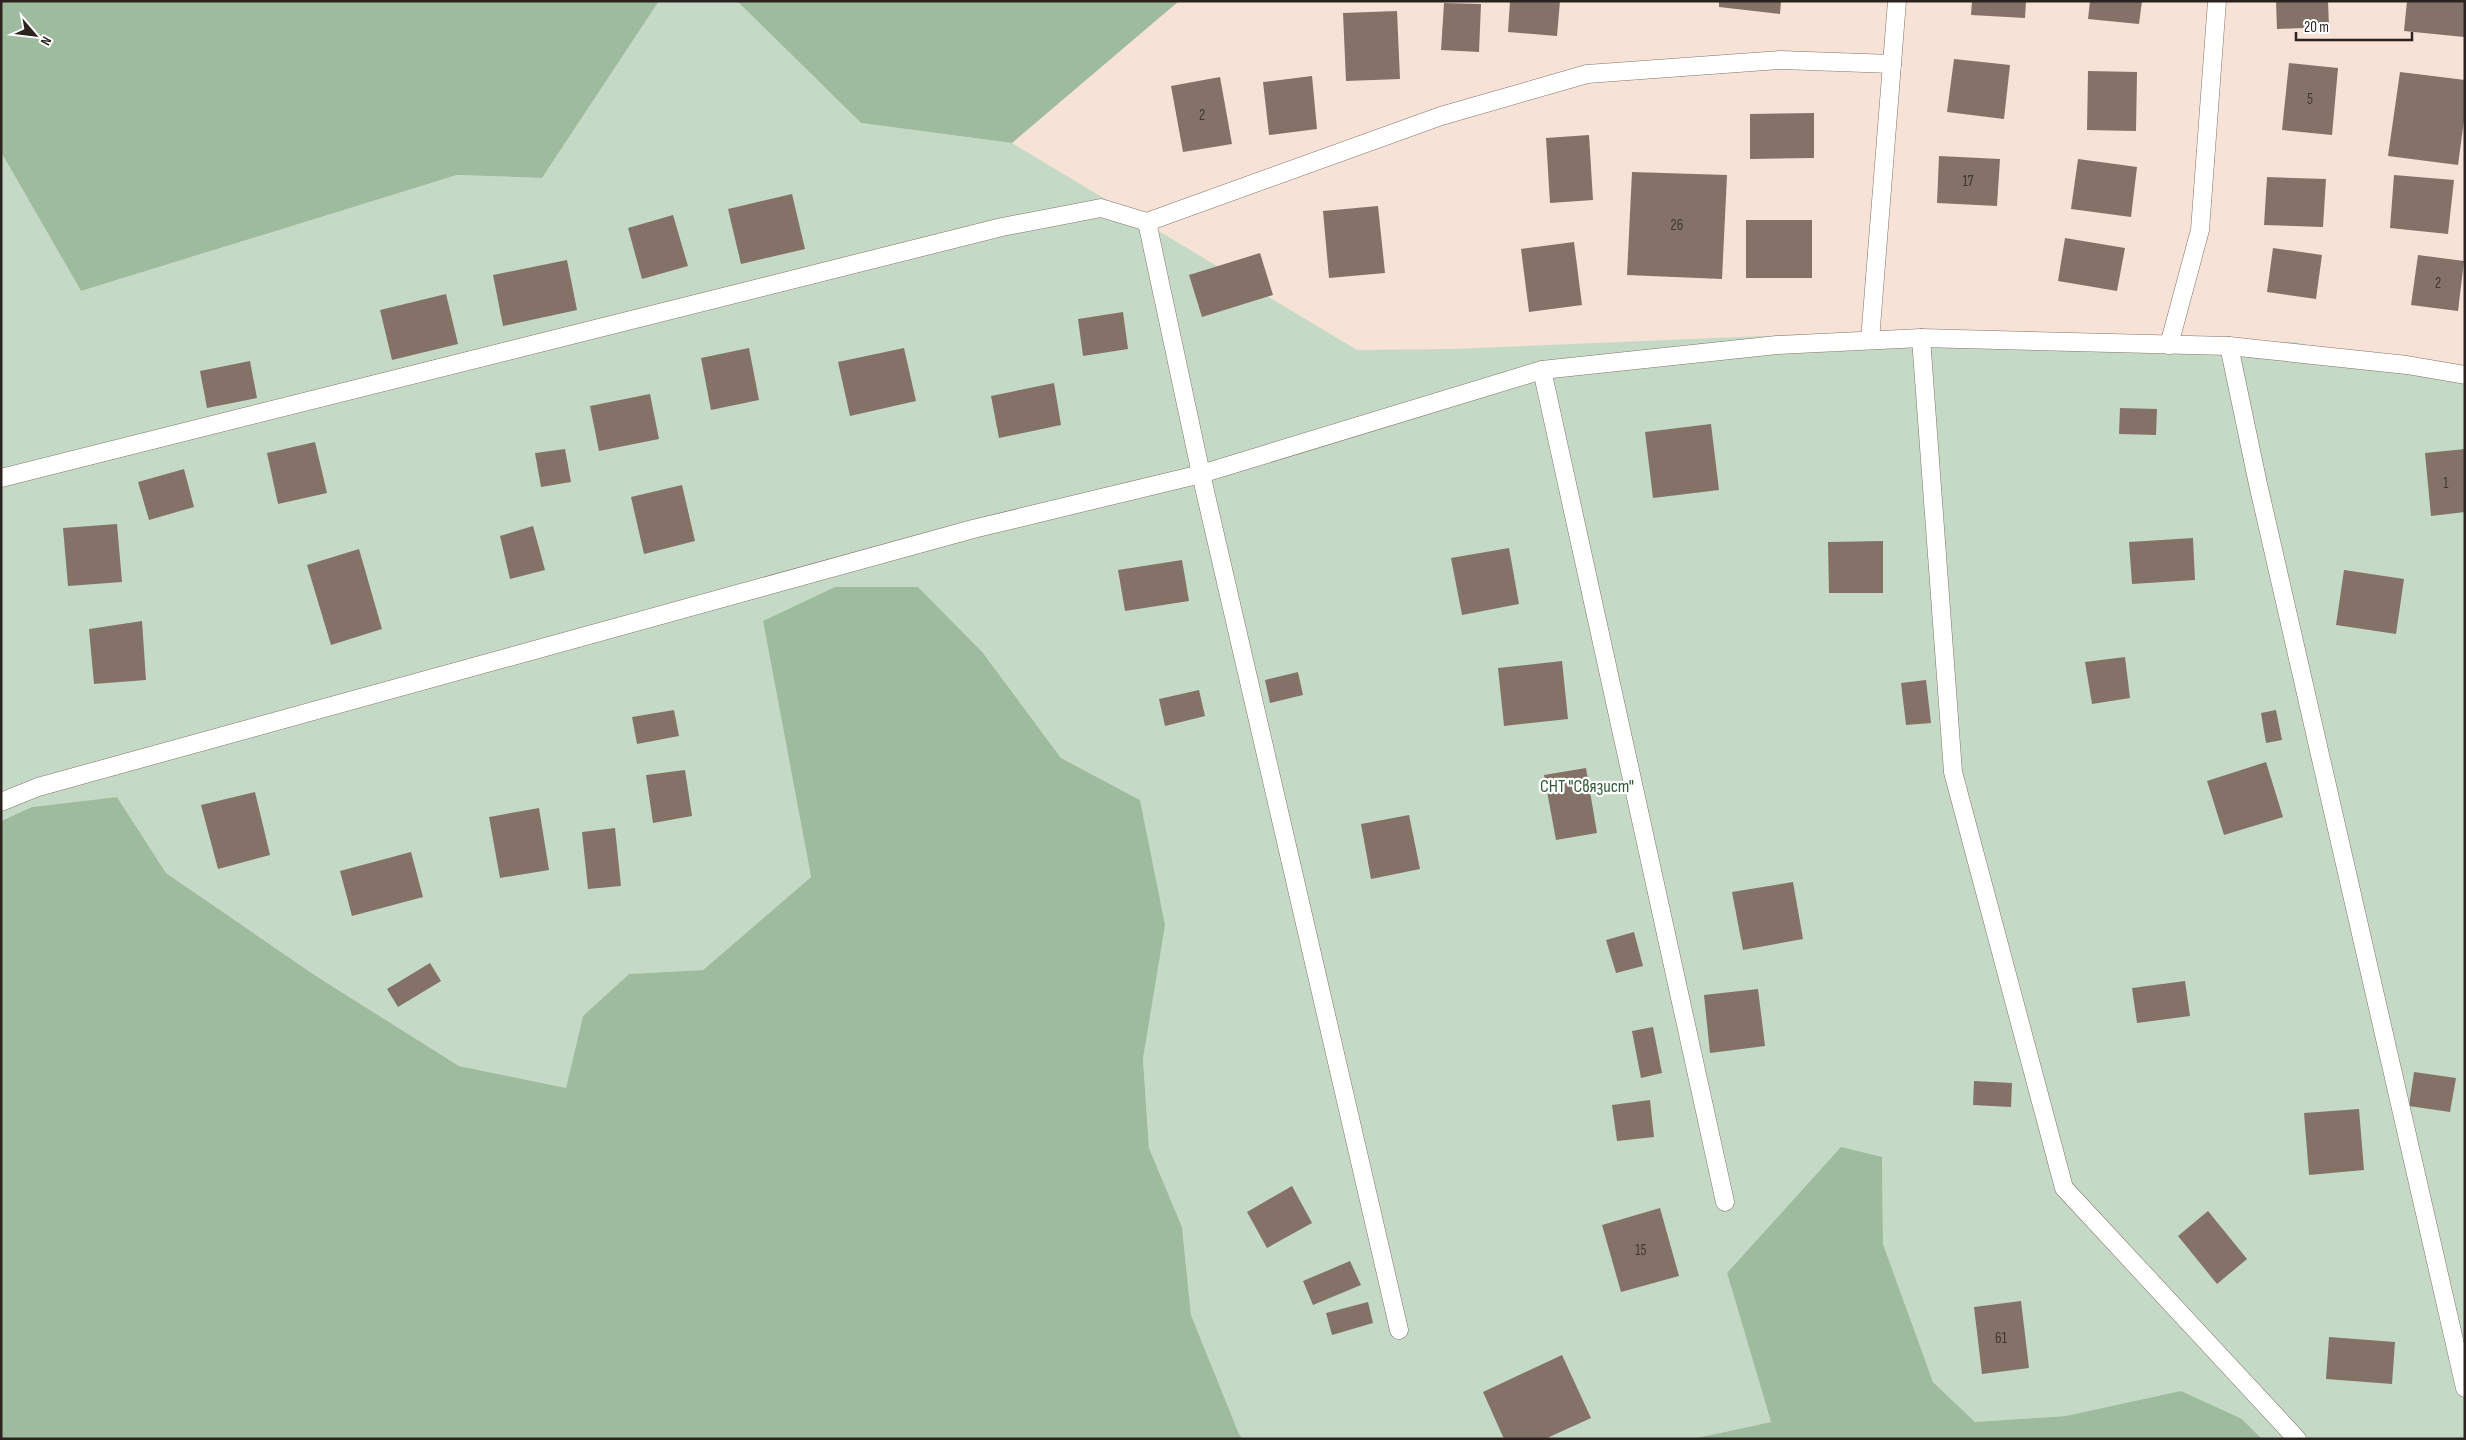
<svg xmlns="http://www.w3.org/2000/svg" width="2466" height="1440" viewBox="0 0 2466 1440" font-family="'Sofia Sans Condensed',sans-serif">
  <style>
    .green { fill: #c5dac6 }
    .forest { fill: #9ebb9f }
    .building { fill: #847268 }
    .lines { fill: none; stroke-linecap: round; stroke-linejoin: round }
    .service-casing { stroke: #857269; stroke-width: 19 }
    .service { stroke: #fff; stroke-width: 18 }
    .labels { text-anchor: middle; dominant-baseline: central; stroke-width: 4.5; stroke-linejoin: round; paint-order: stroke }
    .number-label { font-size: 15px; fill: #413731 }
    .park-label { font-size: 18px; fill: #2e5933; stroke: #fff }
  </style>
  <rect width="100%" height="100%" fill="#f7e2d8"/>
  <polygon class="green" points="659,1 737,1 861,123 1012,143 1357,350 1452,349 1809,334 2295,342 2465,383 2465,1439 2262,1439 2242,1419 2066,1416 1975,1422 1933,1382 1883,1244 1882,1157 1727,1273 1771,1422 1692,1439 1243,1439 1239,1434 1191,1315 1182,1227 1149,1148 1143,1059 1164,925 1140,800 1061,758 983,653 763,621 811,877 703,970 629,974 583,1016 566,1088 459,1066 319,978 166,873 117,797 32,807 1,821 1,152 81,291 457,175 542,178"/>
  <g class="forest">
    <polygon points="1,1 659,1 542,178 457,175 81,291 1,152"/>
    <polygon points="737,1 1179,1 1012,143 861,123"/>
    <polygon points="835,587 918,587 983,653 1061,758 1140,800 1165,925 1143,1059 1149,1148 1182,1227 1191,1315 1239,1434 1243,1439 1,1439 1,821 32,807 117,797 166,873 319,978 459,1066 566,1088 583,1016 629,974 703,970 811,877 763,621"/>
    <polygon points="1841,1147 1882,1157 1883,1244 1933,1382 1975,1422 2066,1416 2181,1391 2242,1419 2262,1439 1692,1439 1771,1422 1727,1273"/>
  </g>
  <g class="building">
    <polygon points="1510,1 1560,1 1557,36 1508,32"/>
    <polygon points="1719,1 1781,1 1780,14 1719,7"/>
    <polygon points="1972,1 2026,1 2025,18 1971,15"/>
    <polygon points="2090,1 2142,1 2139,24 2088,19"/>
    <polygon points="2276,1 2328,1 2329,27 2277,29"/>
    <polygon points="2407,1 2465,1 2464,37 2404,31"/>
    <polygon points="1444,3 1481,4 1479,52 1441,50"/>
    <polygon points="1397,11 1400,79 1346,81 1343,13"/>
    <polygon points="1954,59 2010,65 2004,119 1947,112"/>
    <polygon points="2289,63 2338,68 2332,135 2282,130"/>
    <polygon points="2088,71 2137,72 2136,131 2087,130"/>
    <polygon points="2400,72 2465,80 2465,113 2458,165 2388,156"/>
    <polygon points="1312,76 1317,129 1269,135 1263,82"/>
    <polygon points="1220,77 1232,144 1183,152 1171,86"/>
    <polygon points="1814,113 1814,158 1750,159 1750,114"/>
    <polygon points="1589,135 1593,200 1550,203 1546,138"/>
    <polygon points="1939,156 2000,159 1997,206 1937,203"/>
    <polygon points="2078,159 2137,167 2131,217 2071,209"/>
    <polygon points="1632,172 1727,175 1722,279 1627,275"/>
    <polygon points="2394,175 2454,180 2448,234 2390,228"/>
    <polygon points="2267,177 2326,179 2323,227 2264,225"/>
    <polygon points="792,194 805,249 741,264 728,209"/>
    <polygon points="1378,206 1385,273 1329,278 1323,211"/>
    <polygon points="673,215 688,266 642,279 628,228"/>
    <rect x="1746" y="220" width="66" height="58"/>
    <polygon points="2065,238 2125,248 2117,291 2058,281"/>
    <polygon points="1574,242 1582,305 1529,312 1521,249"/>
    <polygon points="2273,248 2322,255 2316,299 2267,292"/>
    <polygon points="1260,253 1273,295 1202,317 1189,275"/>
    <polygon points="2418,255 2464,261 2458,311 2411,305"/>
    <polygon points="567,260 577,310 503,326 493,275"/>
    <polygon points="446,294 458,344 392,360 380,310"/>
    <polygon points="1123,312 1128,349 1083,356 1078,319"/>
    <polygon points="749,348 759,400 711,410 701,358"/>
    <polygon points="904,348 916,401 850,416 838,362"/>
    <polygon points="250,361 257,398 207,408 200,371"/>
    <polygon points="1054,383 1061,425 999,438 991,396"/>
    <polygon points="650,394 659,439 599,451 590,406"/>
    <polygon points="2120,408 2157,409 2156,435 2119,434"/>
    <polygon points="1711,424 1719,490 1653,498 1645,432"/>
    <polygon points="315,442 327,493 278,504 267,453"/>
    <polygon points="565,449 571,482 541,487 535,453"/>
    <polygon points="2465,449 2465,512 2431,516 2425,453"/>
    <polygon points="184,469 194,507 149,520 138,482"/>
    <polygon points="682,485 695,541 644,554 631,497"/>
    <polygon points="117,524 122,582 68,586 63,528"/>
    <polygon points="533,526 545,570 510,579 500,536"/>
    <polygon points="2193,538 2195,580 2132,584 2129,542"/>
    <polygon points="1883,541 1883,593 1829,593 1828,542"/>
    <polygon points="1509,548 1519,604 1462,615 1451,558"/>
    <polygon points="359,549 382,629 331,645 307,565"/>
    <polygon points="1182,560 1189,601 1125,611 1118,570"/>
    <polygon points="2344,570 2404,579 2396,634 2336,625"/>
    <polygon points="142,621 146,680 94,684 89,629"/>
    <polygon points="2125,657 2130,698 2092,704 2085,662"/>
    <polygon points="1562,661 1568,719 1504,726 1498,668"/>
    <polygon points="1298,672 1303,695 1270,703 1265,680"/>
    <polygon points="1926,680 1931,723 1906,725 1901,683"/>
    <polygon points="1199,690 1205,716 1165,726 1159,699"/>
    <polygon points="674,710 679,736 637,744 632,717"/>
    <polygon points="2276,710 2282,740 2266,743 2261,713"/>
    <polygon points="2266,762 2283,817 2224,835 2207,781"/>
    <polygon points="1586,768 1597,833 1556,840 1544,775"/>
    <polygon points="685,770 692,816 653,823 646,775"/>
    <polygon points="255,792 270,855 218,869 201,805"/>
    <polygon points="539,808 549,870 500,878 489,817"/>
    <polygon points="1409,815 1420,869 1371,879 1361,824"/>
    <polygon points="615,828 621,886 588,889 582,832"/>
    <polygon points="411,852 423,897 352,916 340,871"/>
    <polygon points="1793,882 1803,939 1743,950 1732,892"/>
    <polygon points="1634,932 1643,966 1616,973 1606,940"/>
    <polygon points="430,963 441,981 398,1007 387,989"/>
    <polygon points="2185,981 2190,1016 2137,1023 2132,988"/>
    <polygon points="1758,989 1765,1046 1710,1053 1704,995"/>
    <polygon points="1653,1027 1662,1073 1641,1078 1632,1031"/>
    <polygon points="2414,1072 2456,1078 2450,1112 2409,1106"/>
    <polygon points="1974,1081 2012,1083 2011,1107 1973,1105"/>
    <polygon points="1650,1100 1654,1137 1617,1141 1612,1105"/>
    <polygon points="2359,1109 2364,1170 2309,1175 2304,1113"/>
    <polygon points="1292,1186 1312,1223 1267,1248 1247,1212"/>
    <polygon points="1660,1208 1679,1276 1621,1292 1602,1225"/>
    <polygon points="2208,1211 2247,1259 2217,1284 2178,1236"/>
    <polygon points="1350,1261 1361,1285 1313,1305 1303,1281"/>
    <polygon points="2021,1301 2029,1368 1982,1374 1974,1307"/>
    <polygon points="1368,1302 1373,1323 1332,1335 1326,1313"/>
    <polygon points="2329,1337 2395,1342 2392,1384 2326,1379"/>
    <polygon points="1562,1355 1591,1418 1545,1439 1504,1439 1483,1392"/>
  </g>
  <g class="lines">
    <defs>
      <g id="service">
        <polyline points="1147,222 1201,474 1399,1330"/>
        <polyline points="1921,338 1953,772 2064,1188 2297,1439"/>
        <polyline points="1870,340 1897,1"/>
        <polyline points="2169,345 2200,230 2217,1"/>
        <polyline points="2229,346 2258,484 2465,1388"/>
        <polyline points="1542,370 1725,1202"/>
        <polyline points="1,478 1002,227 1101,208 1147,222 1441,116 1587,74 1781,60 1892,64"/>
        <polyline points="1,802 38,787 973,529 1201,474 1542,370 1777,345 1921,338 2229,346 2407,365 2465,375"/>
      </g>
    </defs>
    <use href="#service" class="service-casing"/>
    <use href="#service" class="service"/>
  </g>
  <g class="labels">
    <g class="number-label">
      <text x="2310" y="99">5</text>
      <text x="1202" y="115">2</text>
      <text x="1968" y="181">17</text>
      <text x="1677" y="225">26</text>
      <text x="2438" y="283">2</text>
      <text x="2446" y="483">1</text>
      <text x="1641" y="1250">15</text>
      <text x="2001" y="1338">61</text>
    </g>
    <g class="park-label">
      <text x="1587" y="786">СНТ "Связист"</text>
    </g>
  </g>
  <rect width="2466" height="1440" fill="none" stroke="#2b231f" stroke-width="5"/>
  <g transform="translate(35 35) rotate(118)" stroke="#ffffff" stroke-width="4" paint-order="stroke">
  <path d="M0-4L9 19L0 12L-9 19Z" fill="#2b231f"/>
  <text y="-8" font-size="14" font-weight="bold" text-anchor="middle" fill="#2b231f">N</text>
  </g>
  <path d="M2296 32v8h116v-8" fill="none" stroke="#2b231f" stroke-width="2.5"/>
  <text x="2304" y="32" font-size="15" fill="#2b231f" stroke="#ffffff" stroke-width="4" paint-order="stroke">20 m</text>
</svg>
